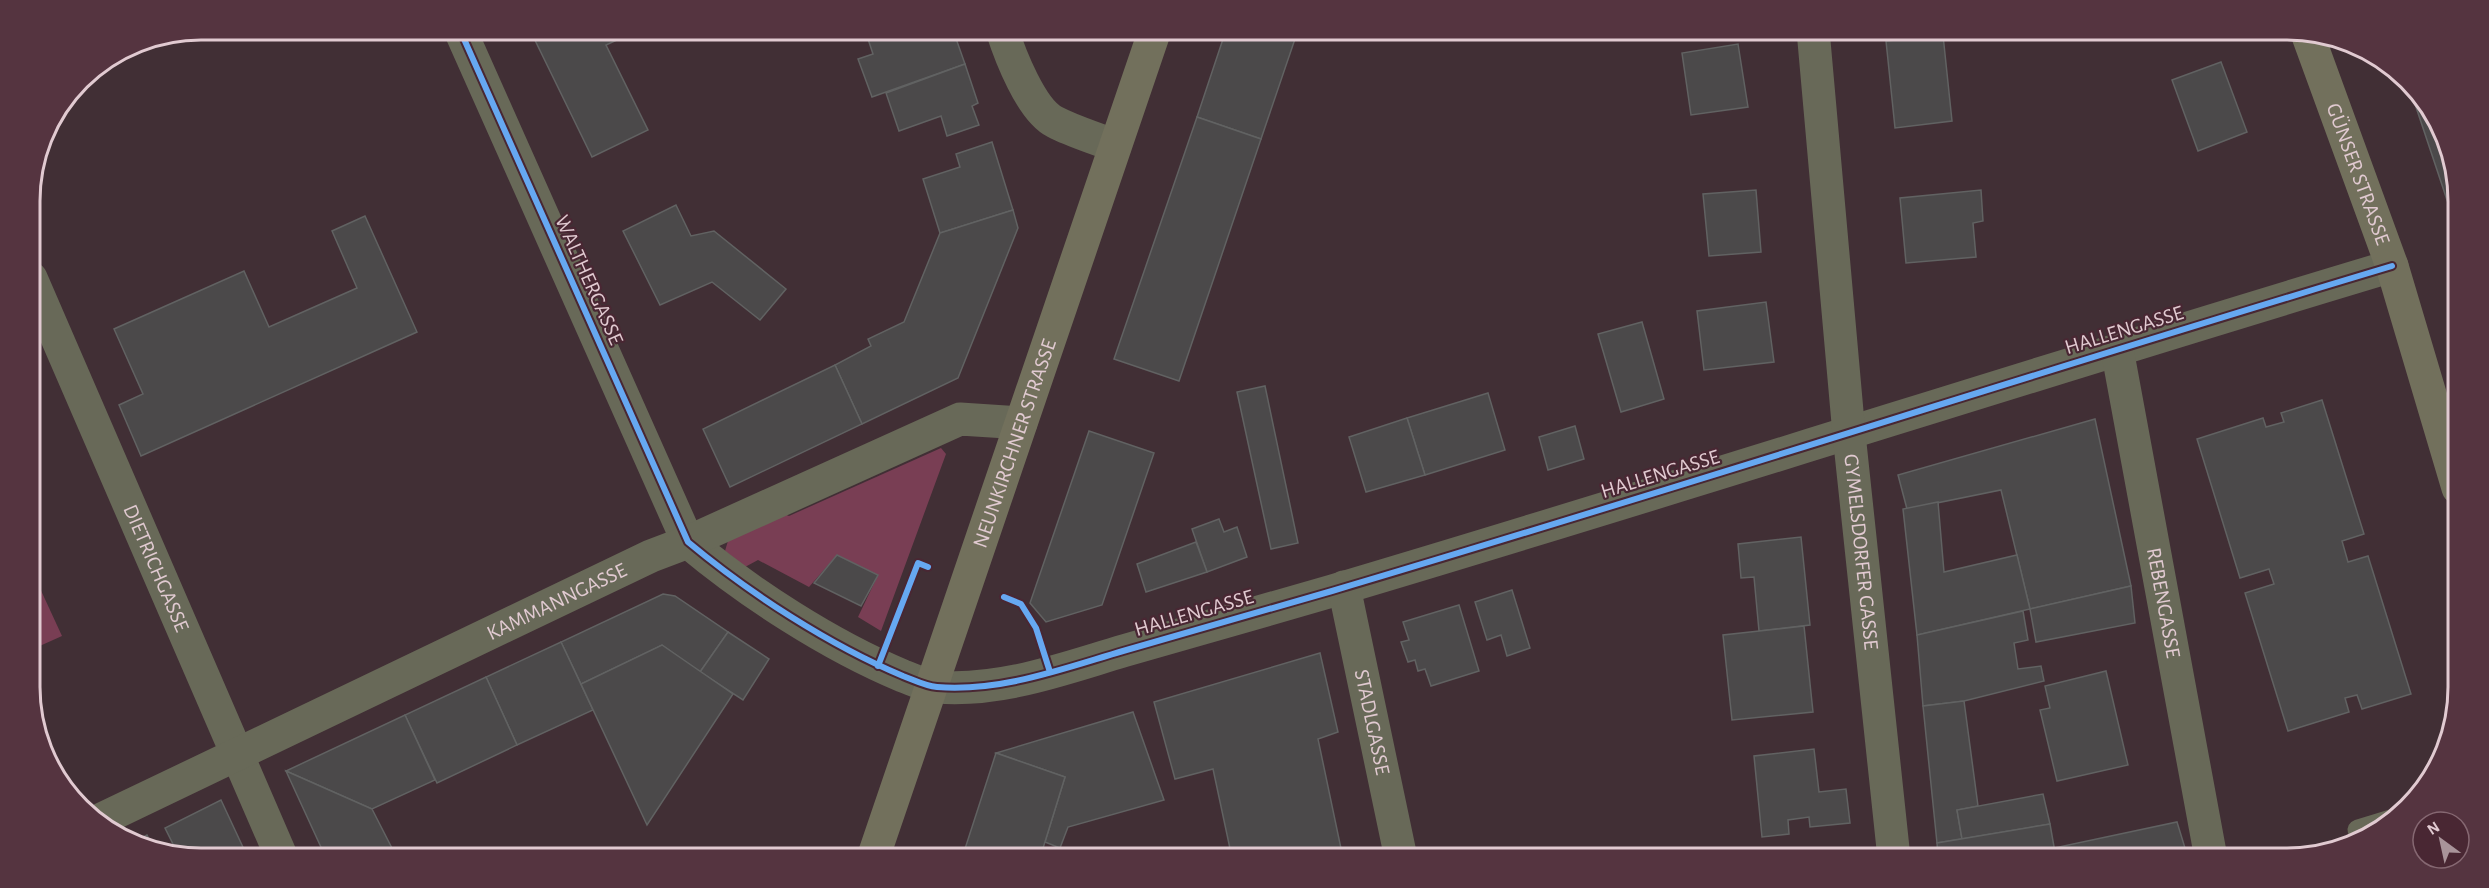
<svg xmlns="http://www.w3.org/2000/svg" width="2489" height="888" viewBox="0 0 2489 888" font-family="'Alegreya Sans',sans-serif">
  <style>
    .green { fill: #793e54 }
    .building { fill: #4b494a; stroke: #616262; stroke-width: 1.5 }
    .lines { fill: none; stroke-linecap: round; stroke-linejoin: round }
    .path { stroke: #67635a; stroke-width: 4; stroke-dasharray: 4.5 4.5; stroke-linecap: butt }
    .lane { stroke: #686958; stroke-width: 21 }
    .street { stroke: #686958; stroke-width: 33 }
    .primary { stroke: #72705c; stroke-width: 33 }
    .cycleway-casing { stroke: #492733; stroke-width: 10 }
    .cycleway { stroke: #66a8f1; stroke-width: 6 }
    .labels { text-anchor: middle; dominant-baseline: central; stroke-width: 4.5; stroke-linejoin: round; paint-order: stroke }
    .street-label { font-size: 21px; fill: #e1cad1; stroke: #492733 }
    .rim { fill: none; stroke: #e1cad1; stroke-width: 3 }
  </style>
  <rect width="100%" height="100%" fill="#412f35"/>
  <g class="green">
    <polygon points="941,448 946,454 881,631 858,617 878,575 837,555 809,587 758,560 745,567 725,551 730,534 777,511 789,516"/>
    <polygon points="32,571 62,636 33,649"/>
  </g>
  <g class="building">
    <polygon points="530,30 638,30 606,45 648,130 592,157"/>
    <polygon points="865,30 953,30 965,64 872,97 858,59 873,54"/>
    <polygon points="1226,30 1278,30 1296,36 1261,139 1197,117"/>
    <polygon points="1278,30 1298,30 1296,36"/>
    <polygon points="193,32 163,45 160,38"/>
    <polygon points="1943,35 1952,121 1895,128 1886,41"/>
    <polygon points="1738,44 1748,107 1691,115 1682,53"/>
    <polygon points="2221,62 2247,132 2198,151 2172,80"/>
    <polygon points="965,64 978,103 972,106 979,125 947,136 941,116 899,131 886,93"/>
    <polygon points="2408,83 2417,89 2457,179 2458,206 2450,209"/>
    <polygon points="1197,117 1261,139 1179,381 1114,359"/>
    <polygon points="992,142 1013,210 940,233 923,179 960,167 956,154"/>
    <polygon points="1756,190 1761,252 1709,256 1703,194"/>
    <polygon points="1981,190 1983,221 1973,223 1976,257 1906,263 1900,198"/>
    <polygon points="676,205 691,236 714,231 786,289 760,320 712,282 660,305 623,231"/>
    <polygon points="1013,210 1018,228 958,378 862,424 835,365 871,346 868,339 904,322 940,233"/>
    <polygon points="365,216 417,332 141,456 119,405 143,394 114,329 244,271 269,327 357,288 332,231"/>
    <polygon points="1766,302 1774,362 1704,370 1697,311"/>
    <polygon points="1642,322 1664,399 1621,412 1598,334"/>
    <polygon points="835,365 862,424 730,487 703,429"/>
    <polygon points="1265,386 1298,543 1271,549 1237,392"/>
    <polygon points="1488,393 1505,450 1425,475 1407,418"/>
    <polygon points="2322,400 2364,534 2342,541 2348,562 2368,556 2411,694 2362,709 2357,695 2345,698 2349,712 2288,731 2245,593 2274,584 2269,569 2240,578 2197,439 2263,418 2266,427 2284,422 2281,413"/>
    <polygon points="1407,418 1425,475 1366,492 1349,437"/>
    <polygon points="2095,419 2131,586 2030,609 2001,490 1907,509 1898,475"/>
    <polygon points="1575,426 1584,459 1548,470 1539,437"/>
    <polygon points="1089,431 1154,453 1102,605 1046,622 1030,603"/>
    <polygon points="1938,502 1944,572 2017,555 2030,609 1917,635 1903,509"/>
    <polygon points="1219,519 1224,532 1237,527 1247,557 1207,572 1192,529"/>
    <polygon points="1801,537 1810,625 1759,631 1754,577 1741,578 1738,544"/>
    <polygon points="1196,542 1207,572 1146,592 1137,564"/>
    <polygon points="837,555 878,575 861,606 814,583"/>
    <polygon points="2131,586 2135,623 2036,642 2030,609"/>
    <polygon points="1512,590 1530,648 1507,656 1501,635 1487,640 1475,602"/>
    <polygon points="663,594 675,596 728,632 700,672 662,645 581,684 561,642"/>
    <polygon points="1459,605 1479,671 1431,686 1425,669 1418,671 1415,660 1408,662 1401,642 1409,640 1403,622"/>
    <polygon points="2023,611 2028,640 2014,643 2018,669 2041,666 2044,681 1964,701 1923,706 1917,635"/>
    <polygon points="1804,626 1813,712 1732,720 1723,635"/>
    <polygon points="728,632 769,659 743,700 700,672"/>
    <polygon points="561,642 593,710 517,745 486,677"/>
    <polygon points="662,645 733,694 647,825 581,684"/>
    <polygon points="1320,653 1338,732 1318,739 1343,858 1232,858 1213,769 1175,779 1154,702"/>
    <polygon points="2106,671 2128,765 2057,781 2040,710 2050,708 2045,686"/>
    <polygon points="486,677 517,745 437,783 405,715"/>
    <polygon points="1964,701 1978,806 1957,810 1962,839 1937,843 1923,706"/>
    <polygon points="1133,712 1164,800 1068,827 1060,848 1045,842 1065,777 996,753"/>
    <polygon points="405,715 435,780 372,809 286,771"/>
    <polygon points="1814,749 1819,792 1846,789 1850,823 1810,827 1809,817 1788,820 1789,834 1762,837 1754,756"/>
    <polygon points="996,753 1065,777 1040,858 962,858"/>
    <polygon points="286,771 372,809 397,858 326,858"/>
    <polygon points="2043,794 2050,824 1962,839 1957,810"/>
    <polygon points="221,800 248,858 202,858 178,854 165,828"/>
    <polygon points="2177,822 2185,848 2155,858 2056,858 2054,848"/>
    <polygon points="2050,824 2056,858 1938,858 1937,843"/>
    <polygon points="147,835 154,850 147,849 135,841"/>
  </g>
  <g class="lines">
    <polyline class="path" points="1848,31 1858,30"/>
    <polyline class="lane" points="2358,830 2394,819"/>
    <g class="street">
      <path d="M460,30l228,512c61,51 141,103 215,134 11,4 22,10 34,11 64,5 125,-18 186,-36 70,-20 140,-40 209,-60 354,-105 706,-219 1060,-325"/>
      <path d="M1002,30c8,25 29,80 53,92 19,10 41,16 60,24"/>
      <path id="s1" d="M1813,30l36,404 45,424"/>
      <path id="s2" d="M31,278l251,580"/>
      <path id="s3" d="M2117,349l94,509"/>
      <path id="s4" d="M1344,587l57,271"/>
      <path id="s5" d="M102,819l549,-263 37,-14 272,-123 61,4"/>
    </g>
    <g class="primary">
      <path id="s6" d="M2307,33l85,233 66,222"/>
      <path id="s7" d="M873,858l282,-828"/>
    </g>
    <defs>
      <g id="cycleway">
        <path d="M460,30l228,512c61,51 141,103 215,134 11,4 22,10 34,11 64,5 125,-18 186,-36 70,-20 140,-40 209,-60 354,-105 706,-219 1060,-325"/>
        <polyline points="1004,597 1021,604 1036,628 1050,672"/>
        <polyline points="878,666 918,563 928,567"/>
      </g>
    </defs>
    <use href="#cycleway" class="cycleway-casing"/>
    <use href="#cycleway" class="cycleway"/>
  </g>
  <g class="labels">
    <g class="street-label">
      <text stroke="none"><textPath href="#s6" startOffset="150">GÜNSER STRASSE</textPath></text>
      <text transform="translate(589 280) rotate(66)">WALTHERGASSE</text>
      <text transform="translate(2124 330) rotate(-17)">HALLENGASSE</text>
      <text stroke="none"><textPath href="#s7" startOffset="438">NEUNKIRCHNER STRASSE</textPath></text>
      <text transform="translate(1660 474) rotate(-17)">HALLENGASSE</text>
      <text stroke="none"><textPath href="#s1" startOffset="524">GYMELSDORFER GASSE</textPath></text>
      <text stroke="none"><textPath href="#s2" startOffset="316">DIETRICHGASSE</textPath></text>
      <text stroke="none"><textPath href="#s5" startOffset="504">KAMMANNGASSE</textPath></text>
      <text stroke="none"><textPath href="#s3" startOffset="258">REBENGASSE</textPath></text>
      <text transform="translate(1194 613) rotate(-16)">HALLENGASSE</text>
      <text stroke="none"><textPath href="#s4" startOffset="138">STADLGASSE</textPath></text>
    </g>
  </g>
  <path d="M0 0H2489V888H0ZM201 40H2287A161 161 0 0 1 2448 201V687A161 161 0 0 1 2287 848H201A161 161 0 0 1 40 687V201A161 161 0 0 1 201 40Z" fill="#553440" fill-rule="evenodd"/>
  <path class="rim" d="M201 40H2287A161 161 0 0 1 2448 201V687A161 161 0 0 1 2287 848H201A161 161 0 0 1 40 687V201A161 161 0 0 1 201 40Z"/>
  <g transform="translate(2441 840) rotate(327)"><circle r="28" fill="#492733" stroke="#866872" stroke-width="1.5"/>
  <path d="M0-4.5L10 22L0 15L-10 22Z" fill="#a9949a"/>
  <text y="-9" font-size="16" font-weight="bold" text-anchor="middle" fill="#e1cad1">N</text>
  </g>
</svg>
